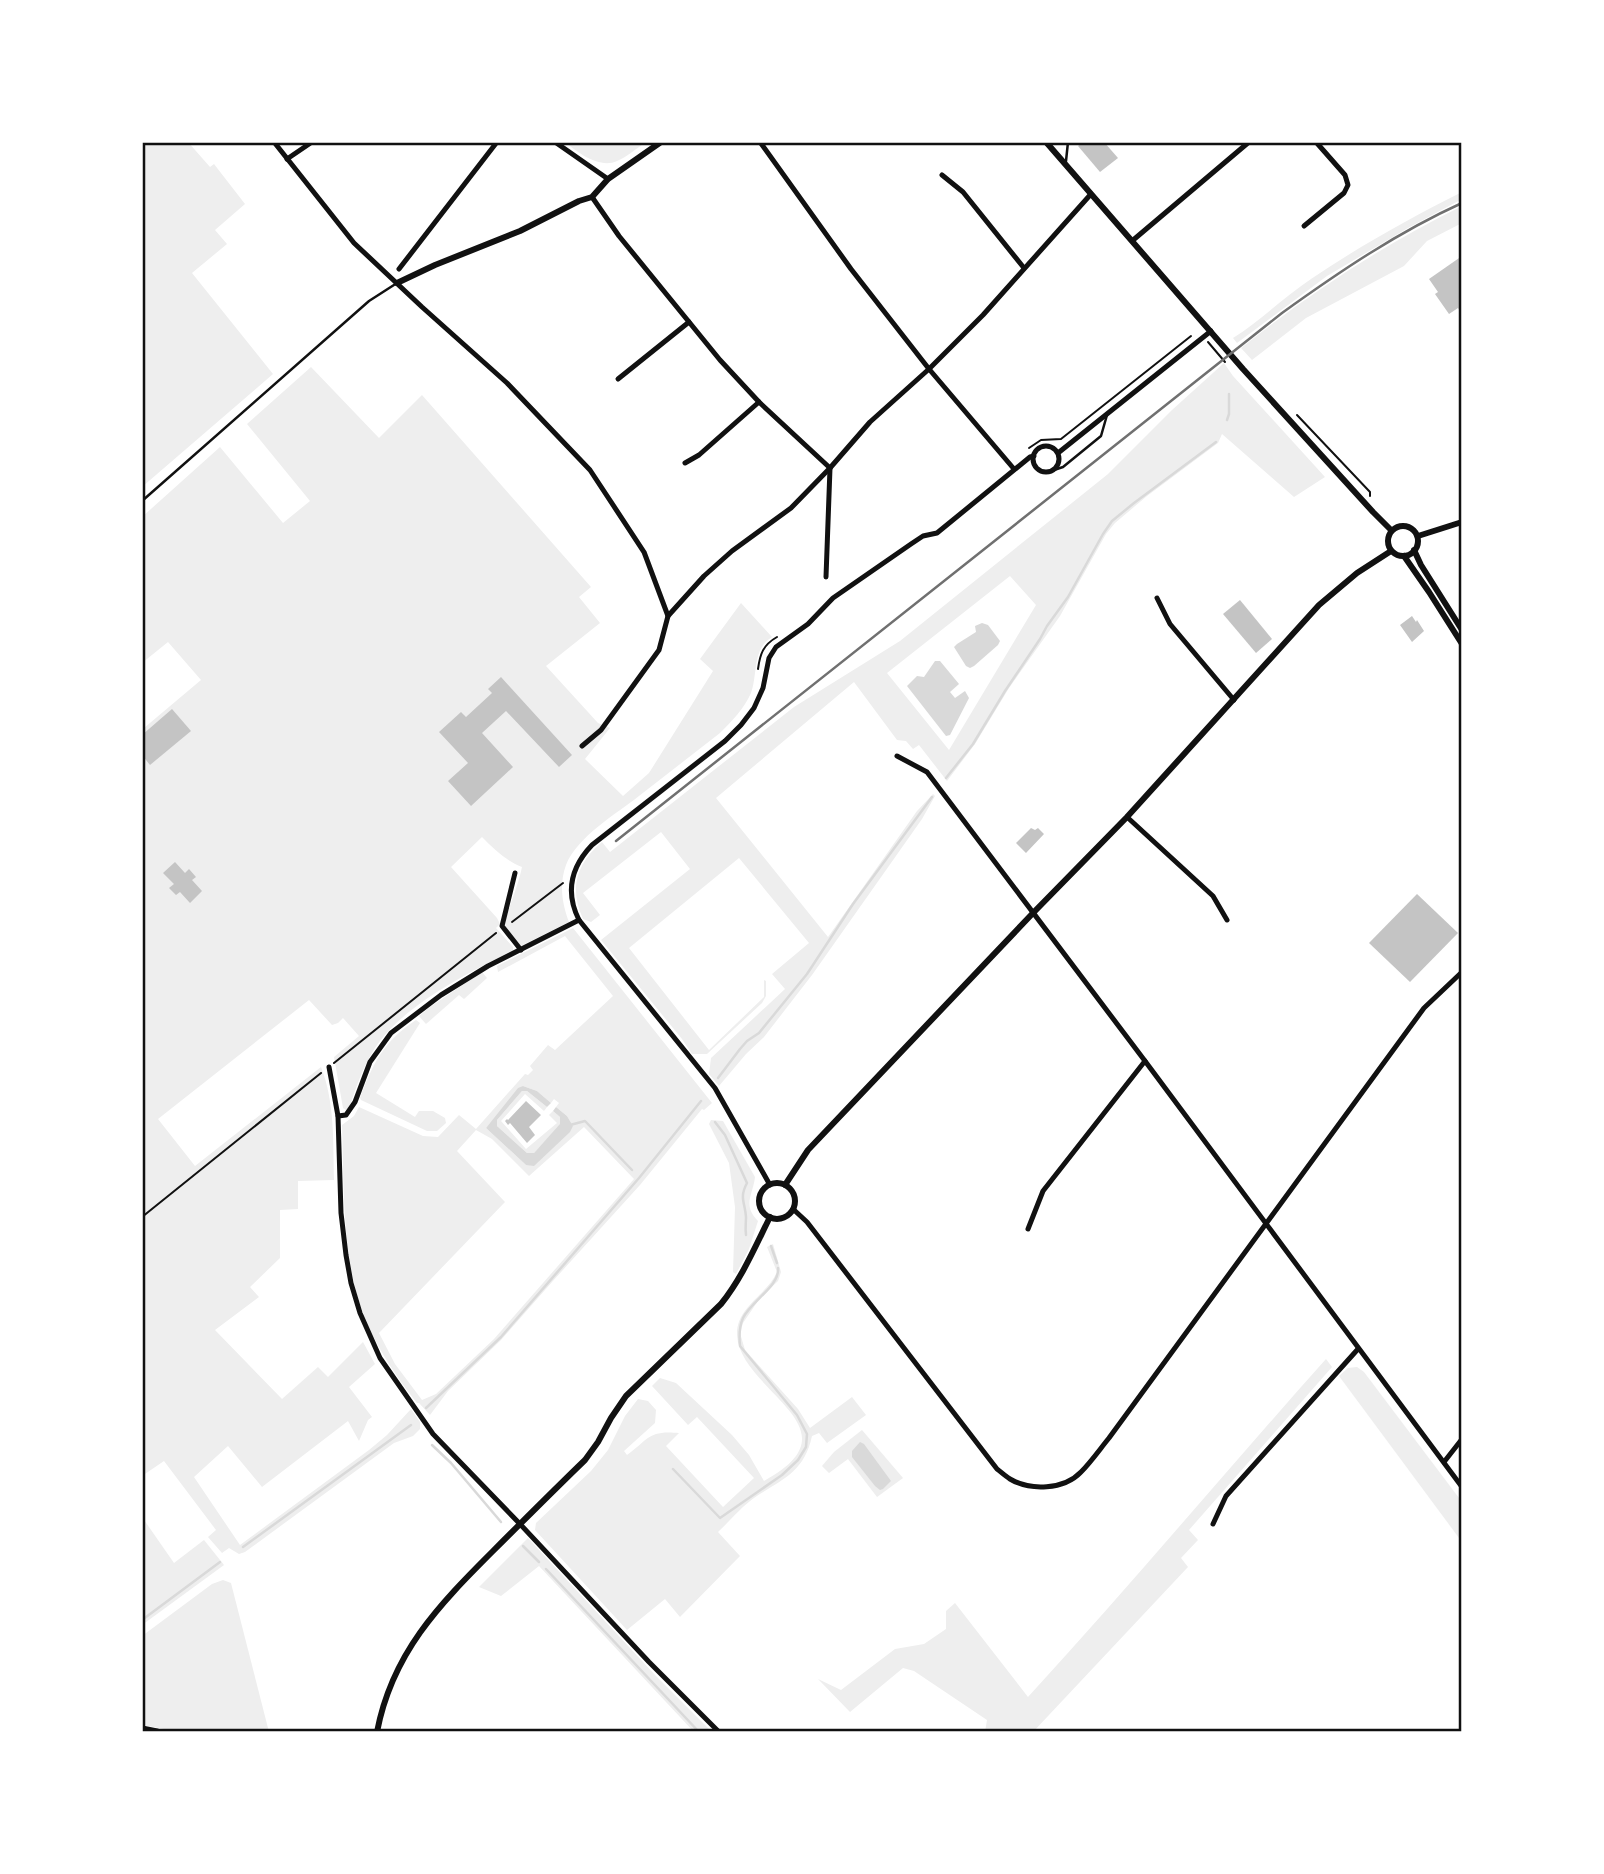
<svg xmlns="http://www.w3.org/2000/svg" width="1604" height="1874" viewBox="0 0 1604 1874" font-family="'Titillium Web',sans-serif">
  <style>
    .green { fill: #eee; fill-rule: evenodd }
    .water { fill: #d9d9d9 }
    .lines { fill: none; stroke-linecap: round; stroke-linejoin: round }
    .stream { stroke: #d9d9d9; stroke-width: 2.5 }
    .building { fill: #c4c4c4 }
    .path { stroke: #111; stroke-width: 2 }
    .service { stroke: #111; stroke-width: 2.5 }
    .minor { stroke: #111; stroke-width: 5 }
    .tertiary { stroke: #111; stroke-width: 6 }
    .secondary { stroke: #111; stroke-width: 7 }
    .rail { stroke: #707070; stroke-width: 2.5 }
    .neatline { fill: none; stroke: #111; stroke-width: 2.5 }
  </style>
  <rect width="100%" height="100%" fill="#fff"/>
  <g class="green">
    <polygon points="142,142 188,142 210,167 214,164 245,204 215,230 227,244 192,273 273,374 142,487"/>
    <path d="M565,142h81c-9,6 -19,15 -29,19 -17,8 -39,-8 -52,-19z"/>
    <path d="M1462,192v7l-54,29 -81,48 -90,67 -4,-5c27,-17 51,-41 78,-59 49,-33 99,-61 151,-87z"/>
    <path d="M1462,206v17l-35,18 -23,25 -98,52 -54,42 -11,-12c69,-55 142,-103 221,-142z"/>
    <path d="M1224,363l9,13 92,101 -31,20 -72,-63 -4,9 -71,53 -32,27 -9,11 -46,82 -51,72 -34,56 -28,37 -28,-36 -6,4 -7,-8 -9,-1 -43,-58 -138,116 112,139 89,-126 16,-17 2,2 -13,23 -110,156 -48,62 -18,17 -27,32 -10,-12 2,-16 74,-69 -13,-15 37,-31 -70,-85 -110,90 80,102 55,-53v-17l2,1v15l-4,7 -55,51h-15l-10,-15 -81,-99 89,-71 -29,-37 -78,61 17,22 -9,7 -8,-3c-14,-31 -7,-55 19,-77l8,10 184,-145 106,-66 208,-167 64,-64zM1010,576l26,29 -87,145 -62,-77z"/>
    <path d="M311,367l68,71 43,-43 169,192 -12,10 21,26 -54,43 52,57 12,5 -25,31 38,37 26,-23 64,-102 -13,-12 41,-56 31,34c-20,12 -14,37 -21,56 -7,16 -19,28 -31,40 -27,21 -54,42 -81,63 -23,18 -62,41 -73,69 -7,19 -4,39 3,57l-48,24 -17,-20c5,-21 14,-39 18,-59 -16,-6 -27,-17 -40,-30l-31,30 46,51 3,6 -4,4 17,19v3c-44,23 -110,55 -138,98 -12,18 -19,40 -26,60l-3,2 -3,-2 -9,-51 25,-21 -16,-18 -5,5 -6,2 -23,-25 -151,119 37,47 126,-99c14,35 12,76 13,113l-36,1v28l-18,1v48l-30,29 9,10 -44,33 67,69 36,-32 10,10 35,-35 12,22 -26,23 23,30 -4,3 -9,21 -11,-20 -86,66 -34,-41 -34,31 46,68 129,-95 18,-15 24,-26 9,13v7l-7,7 -19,7 -149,109 -6,2 -10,-6 -7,5 -14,-16 8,-7 -52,-69 -22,15v-750l2,2 57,-48 -33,-38 -26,21v-146l78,-70 63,76 27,-22 -63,-77z"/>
    <path d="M573,928l139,175 -8,7 -2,-1 -62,76 -88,97 -51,58 -53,51 -18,24 -11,-12h-2c-26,-33 -50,-70 -61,-112 -14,-54 -12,-111 -14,-166l12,-9 5,-9 64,29 15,1 21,-22 17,14 49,-55 3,1 5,-5 -3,-4 18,-21 7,5 58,-54 -48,-60 -67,36 -1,-6zM523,1086l14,5 14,12 3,-4 5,4 -3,4 11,9 6,10 -47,39 -40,-37zM584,1127l50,52 -140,160 -58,55 -14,6 -27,-36 -16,-31 126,-131 -48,-51 19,-21 16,9 37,37z"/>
    <polygon points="482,972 487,978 464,999 459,995 426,1024 419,1016 430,1007"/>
    <path d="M416,1020l4,3 -44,70 39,24 4,-6h14l12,7 1,5 -9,8h-10l-66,-31 -1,-2c13,-35 24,-57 56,-78z"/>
    <polygon points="522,1091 527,1091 547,1107 544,1111 525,1094 501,1121 526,1149 557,1123 549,1115 553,1111 560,1117 561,1124 534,1153 527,1153 497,1126 497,1120"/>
    <path d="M711,1120l12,1 32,56c-2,18 -13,28 3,44l-9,28 -13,25 -3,-2 2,-65 -6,-44 -20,-39z"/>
    <path d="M773,1244l8,28 -3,9 -18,17 -17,25 -3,10 5,17 53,59 12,19 42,-31 14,18 -39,28 -8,-10 -7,3c-8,37 -30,43 -58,62 -13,9 -24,23 -36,34l22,24 -60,61 -15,-18 -38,31 -92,-100 1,-7 55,-52 17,-21 17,-34 13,-17 10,2 8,9 -1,13 -31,28 3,4c22,-16 21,-25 52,-22l-13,13 57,61 31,-29 -57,-61 -9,8 -36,-39 8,-8 16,5 56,52 17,20 15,26c98,-53 -24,-89 -27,-146 -1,-28 30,-40 40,-63l-10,-25z"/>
    <path d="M1326,1359l6,8 -143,163 9,10 -17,18 7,9 -155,165h-48l2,-12 -73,-49 -11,-3 -53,44 -32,-33 23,11 54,-41 29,-5 22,-15v-18l9,-8 73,94c101,-110 198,-226 298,-338z"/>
    <polygon points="1357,1367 1364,1372 1462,1502 1462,1542 1339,1376 1348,1368"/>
    <polygon points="862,1430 903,1478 877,1497 848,1459 829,1473 822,1466 834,1452"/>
    <polygon points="142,1517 174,1563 204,1540 224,1565 142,1625"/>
    <polygon points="528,1538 656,1676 712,1732 694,1732 539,1566 501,1596 479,1587"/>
    <polygon points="223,1580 231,1583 269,1732 181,1732 142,1725 142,1636 212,1584"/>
  </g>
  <g class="water">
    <polygon points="982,623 988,625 1000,641 998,645 974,666 970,668 966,666 954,647 957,644 976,632 975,626"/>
    <polygon points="935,661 940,661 959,684 950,692 955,698 965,691 969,698 950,735 946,736 907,686 917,676 924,677"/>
    <polygon points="523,1086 537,1091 551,1103 547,1107 527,1091 522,1091 497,1120 497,1126 527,1153 534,1153 560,1124 560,1117 553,1111 556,1107 567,1116 573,1126 570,1132 534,1166 526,1165 486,1128 518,1088"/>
    <polygon points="860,1442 864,1444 891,1481 883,1489 880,1490 875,1486 852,1457 852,1451"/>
  </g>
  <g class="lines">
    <g class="stream">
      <polyline points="1227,420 1229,414 1229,394"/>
      <polyline points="946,778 973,744 1005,691 1040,639 1047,626 1068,597 1103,534 1112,521 1134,503 1216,442"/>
      <polyline points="718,1078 740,1049 747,1041 759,1033 807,974 853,904 932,797"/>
      <path d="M715,1122l10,13 22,48c-8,15 -2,19 -1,34 0,6 -1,11 0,18"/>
      <polyline points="570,1125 585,1121 632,1170"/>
      <polyline points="771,1246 777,1263"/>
      <polyline points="426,1408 501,1337 639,1178 701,1101"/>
      <polyline points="432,1445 451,1463 501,1522"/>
      <path d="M673,1469l47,49 62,-43 16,-15 8,-13 1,-13 -10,-19 -57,-69c-1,-10 -1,-19 3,-28 8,-17 37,-32 35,-50"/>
      <polyline points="523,1546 539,1562"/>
      <polyline points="243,1547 411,1425"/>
      <polyline points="546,1569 699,1732"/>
      <polyline points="142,1620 220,1562"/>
    </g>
  </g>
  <g class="building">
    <polygon points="1083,142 1104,142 1118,158 1100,172 1078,146"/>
    <polygon points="1462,256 1462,309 1460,311 1458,308 1449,314 1435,294 1438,292 1429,279"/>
    <polygon points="1240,600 1272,639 1256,653 1223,614"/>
    <polygon points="1412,616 1416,622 1417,620 1424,631 1412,642 1400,625"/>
    <polygon points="501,677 572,755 559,767 506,711 482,733 513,767 471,806 448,781 468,763 439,732 461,712 466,717 492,693 488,689"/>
    <polygon points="172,709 191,731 150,765 142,755 142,735"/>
    <polygon points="1031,828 1035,830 1038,828 1044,834 1026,853 1016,843"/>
    <polygon points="175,862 185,873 189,869 196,877 192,880 202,891 190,903 180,892 176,895 169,888 174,884 163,873"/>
    <polygon points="1417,894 1458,933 1410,982 1369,943"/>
    <polygon points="526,1101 541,1115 529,1127 535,1135 527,1143 510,1123 508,1125 505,1121 507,1119 508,1120"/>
  </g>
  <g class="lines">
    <g class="path">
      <polyline points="1208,342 1225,362"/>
      <polyline points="1297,415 1370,492 1370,496"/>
      <polyline points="1029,448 1041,440 1061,439 1191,336"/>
      <path d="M758,669c2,-15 5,-24 19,-32"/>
      <polyline points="512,922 563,883"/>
      <polyline points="334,1063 496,933"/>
      <polyline points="142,1217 321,1073"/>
    </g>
    <g class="service">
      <polyline points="1066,161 1068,142"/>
      <polyline points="1054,470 1063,467 1101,436 1107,415"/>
      <polyline points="142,501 369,301 397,283"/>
    </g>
    <g class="minor">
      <polyline points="274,142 354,243 422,307 507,383 590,470 644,552 668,616 659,650 601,730 582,746"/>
      <polyline points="555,142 608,179"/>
      <polyline points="760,142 851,269 929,369 1014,469"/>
      <polyline points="287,159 312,142"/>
      <polyline points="942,175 963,192 1024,268"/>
      <polyline points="592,197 619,236 720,360 759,402 830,468"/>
      <polyline points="1304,226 1344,193 1348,185 1345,175 1316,142"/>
      <polyline points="1132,241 1249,142"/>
      <polyline points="399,269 497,142"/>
      <polyline points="618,379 689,322"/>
      <circle cx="1046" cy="459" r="13"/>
      <polyline points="1058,453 1211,331"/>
      <polyline points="685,463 699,455 759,402"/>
      <polyline points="826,577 830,468"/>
      <polyline points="1157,598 1170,624 1234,700"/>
      <polyline points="668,616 704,576 732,551 791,508 830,468 870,422 929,369 983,315 1091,194"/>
      <polyline points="897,756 927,772 1145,1061 1462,1487"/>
      <polyline points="1127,817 1213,896 1227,920"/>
      <polyline points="515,873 502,926 521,950"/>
      <polyline points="329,1067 338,1116 341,1213 346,1255 351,1283 360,1313 380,1358 433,1434 520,1524 649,1662 719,1732"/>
      <polyline points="338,1116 346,1115 355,1102 370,1062 391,1033 441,995 488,966 579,920"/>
      <path d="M770,1185l-55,-97 -136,-168c-14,-28 -8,-53 13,-75l133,-104 16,-16 13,-17 9,-20 6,-30 7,-11 32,-23 25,-26 78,-54 12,-8 14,-3 93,-76 4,-1"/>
      <path d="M793,1209l14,13 190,247c4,3 8,7 13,10 20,12 54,11 71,-7 10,-10 19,-23 28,-34l315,-430 38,-36"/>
      <polyline points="1028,1229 1043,1191 1145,1061"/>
      <polyline points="1444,1462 1462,1439"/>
      <polyline points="1213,1524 1226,1496 1358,1349"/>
    </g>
    <g class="tertiary">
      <polyline points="1046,142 1243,369 1373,512 1391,530"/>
      <polyline points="397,283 435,265 520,231 579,201 592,197 608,179 661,142"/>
      <circle cx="1403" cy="541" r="15"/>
      <polyline points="1418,536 1462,522"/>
      <polyline points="1414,550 1421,565 1462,630"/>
      <polyline points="1404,556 1429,592 1462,644"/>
      <circle cx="777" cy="1201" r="18"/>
      <polyline points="785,1185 808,1150 1033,913 1127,817 1319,605 1357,573 1391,551"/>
      <path d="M377,1732c15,-79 62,-127 116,-181 31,-31 61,-61 92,-91l13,-18 13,-24 15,-22 95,-92c21,-26 34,-57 49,-87"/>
    </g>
    <polyline class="secondary" points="142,1729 157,1732"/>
    <path class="rail" d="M616,841l666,-528c57,-41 116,-81 180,-110"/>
  </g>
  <rect width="1604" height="1874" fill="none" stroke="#ffffff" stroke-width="287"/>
  <rect x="144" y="144" width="1316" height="1586" class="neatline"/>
</svg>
